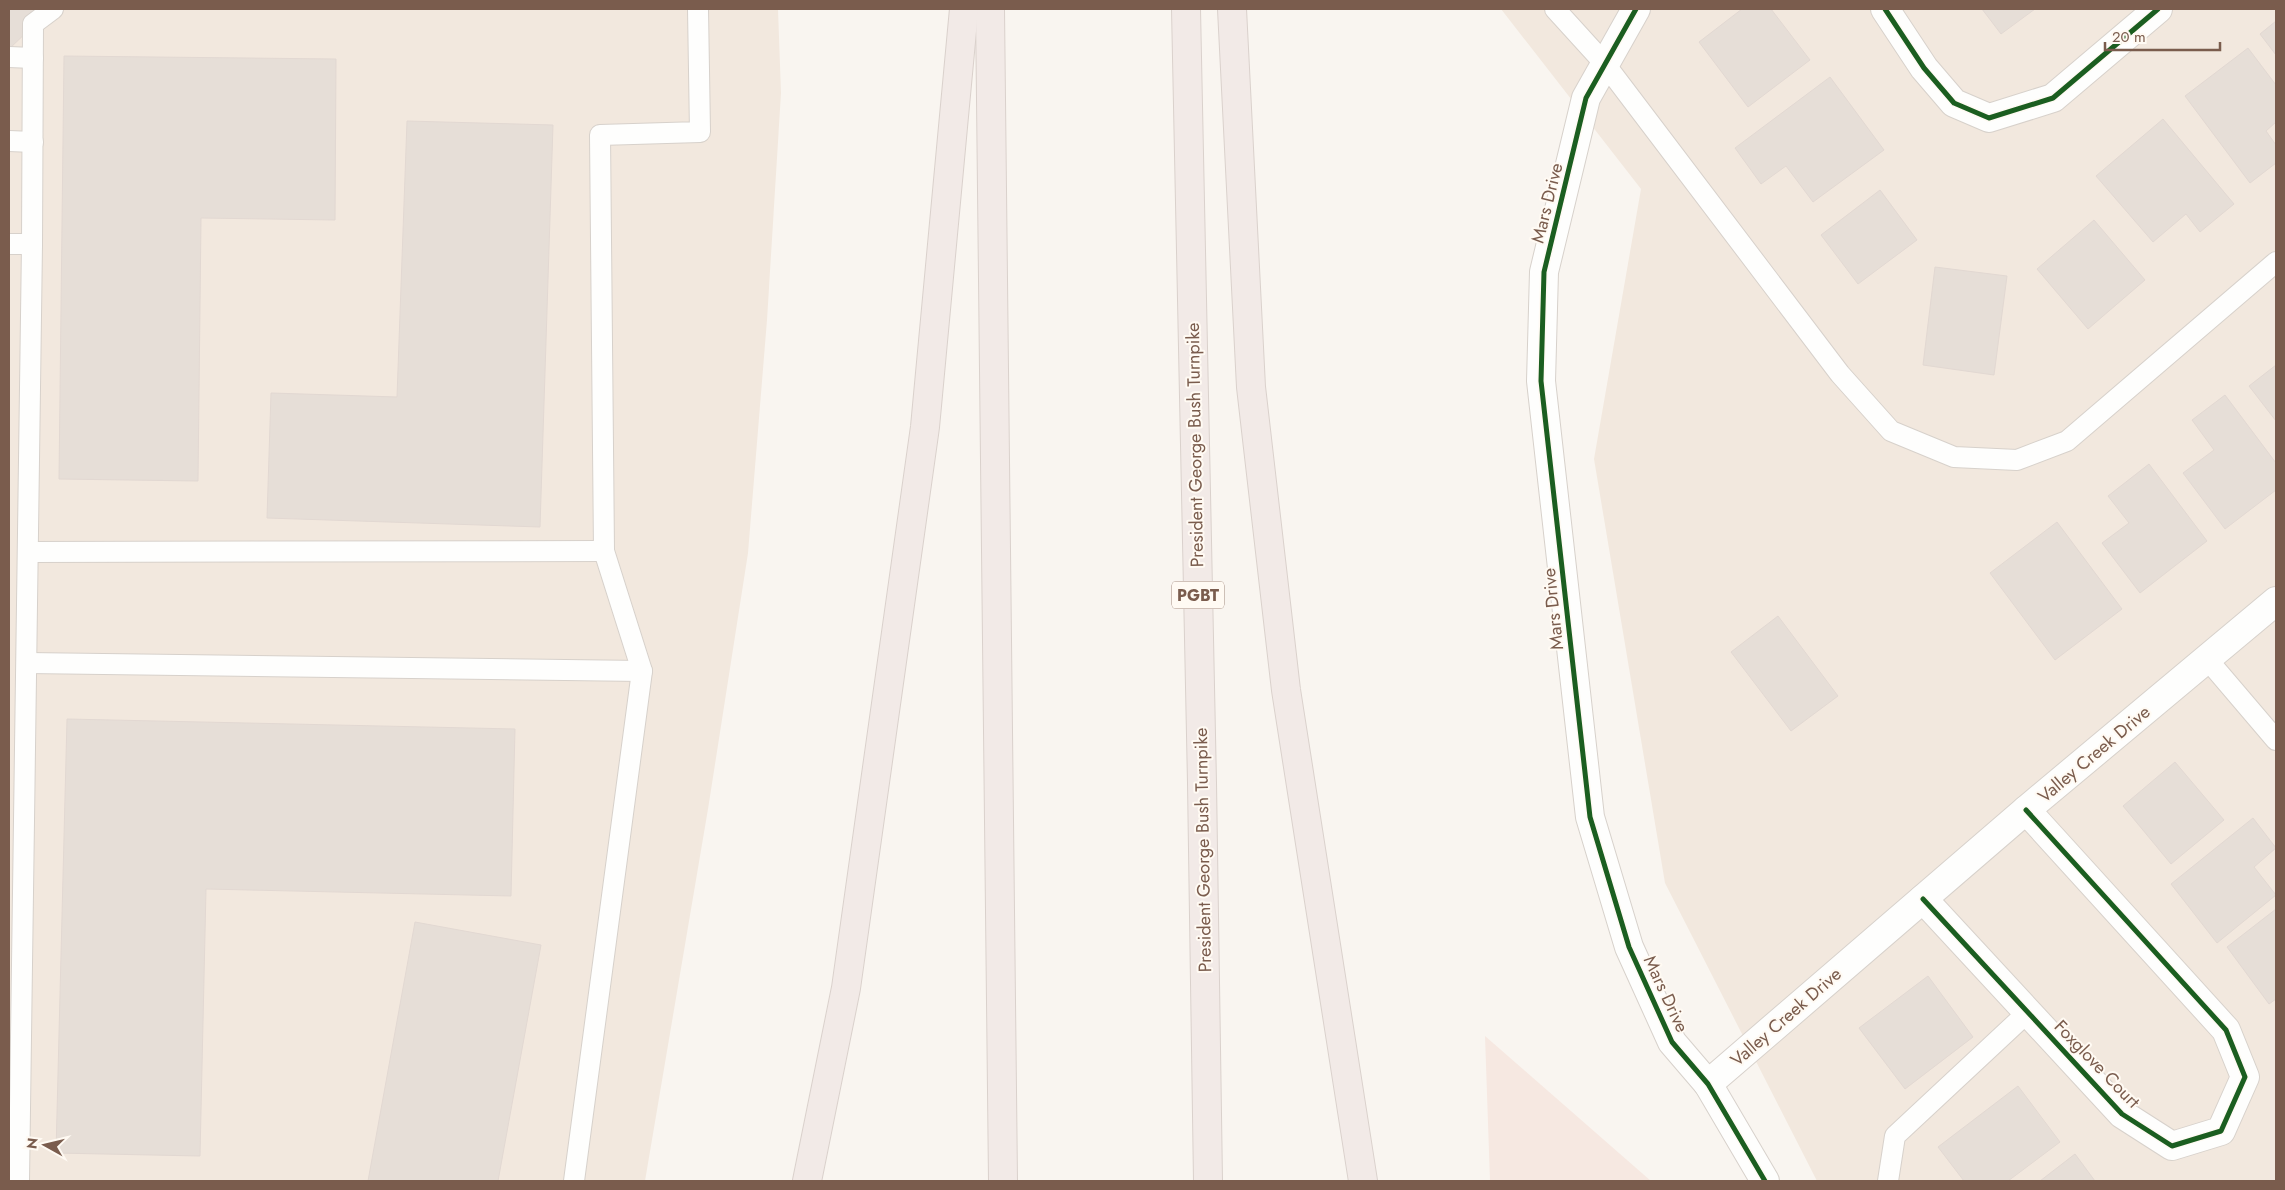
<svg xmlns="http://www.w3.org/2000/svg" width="2285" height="1190" viewBox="0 0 2285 1190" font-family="Jost,sans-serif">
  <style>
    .residential { fill: #f2e8de }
    .commercial { fill: #f6e8e1 }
    .building { fill: #e6ded7; stroke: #e2d8d2 }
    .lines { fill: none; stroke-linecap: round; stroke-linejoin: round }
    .service-casing { stroke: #d7d1cb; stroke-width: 22 }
    .minor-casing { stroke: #d7d1cb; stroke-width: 30 }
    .tertiary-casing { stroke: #d7d1cb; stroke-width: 30 }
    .motorway-casing { stroke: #dad1cc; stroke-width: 30 }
    .service { stroke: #fefefd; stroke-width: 20 }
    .minor { stroke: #fefefd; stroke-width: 28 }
    .tertiary { stroke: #fefefd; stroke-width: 28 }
    .motorway { stroke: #f2eae7; stroke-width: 28 }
    .cycleway-casing { stroke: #fffaf3; stroke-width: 8 }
    .cycleway { stroke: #1b5e20; stroke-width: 5 }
    .labels { text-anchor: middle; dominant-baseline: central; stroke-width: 4; stroke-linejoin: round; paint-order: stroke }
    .shield { fill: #fffaf3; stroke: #a28b7f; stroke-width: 1 }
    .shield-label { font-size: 16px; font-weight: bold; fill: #7a5c4d }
    .street-label { font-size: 18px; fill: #7a5c4d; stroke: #fffaf3 }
  </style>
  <rect width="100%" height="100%" fill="#f9f5f0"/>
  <g class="residential">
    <polygon points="9,9 778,9 781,93 767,320 748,553 708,809 645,1181 9,1181"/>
    <polygon points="1501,9 2276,9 2276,1181 1817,1181 1665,883 1594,459 1641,189"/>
  </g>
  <polygon class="commercial" points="1485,1036 1651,1181 1490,1181"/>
  <g class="building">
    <polygon points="9,9 51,9 9,49"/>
    <polygon points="1742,9 1771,9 1810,60 1748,107 1699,42"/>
    <polygon points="1982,9 2035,9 2001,34"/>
    <polygon points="2276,21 2276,55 2260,34"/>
    <polygon points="2248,48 2276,85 2276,122 2266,131 2276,145 2276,163 2250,183 2185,96"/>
    <polygon points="64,56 336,59 335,220 201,218 198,481 59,479"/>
    <polygon points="1830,77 1884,150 1813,202 1786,166 1761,184 1735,148"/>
    <polygon points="2163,119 2234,204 2200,232 2186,214 2153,242 2096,176"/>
    <polygon points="407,121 553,125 540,527 267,518 271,393 397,397"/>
    <polygon points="1880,190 1917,240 1858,284 1821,235"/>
    <polygon points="2094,220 2145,280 2088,329 2037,269"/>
    <polygon points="1935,267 2007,276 1994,375 1923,365"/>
    <polygon points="2276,365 2276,421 2249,386"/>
    <polygon points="2225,395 2276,463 2276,490 2225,529 2183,473 2214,450 2192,420"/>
    <polygon points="2149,464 2207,541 2140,593 2102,543 2129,523 2108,496"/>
    <polygon points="2057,522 2122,609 2055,660 1990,573"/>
    <polygon points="1778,616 1838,696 1791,731 1731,652"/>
    <polygon points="67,719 515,729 511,896 206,889 200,1156 56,1153"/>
    <polygon points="2175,762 2224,820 2171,864 2123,806"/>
    <polygon points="2253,818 2276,848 2254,867 2276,895 2217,943 2171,884"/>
    <polygon points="2276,909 2276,999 2269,1004 2227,947"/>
    <polygon points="415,922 541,945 498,1181 368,1181"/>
    <polygon points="1928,976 1973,1037 1905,1089 1859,1028"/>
    <polygon points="2018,1086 2060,1142 2008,1181 1964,1181 1938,1147"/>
    <polygon points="2075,1154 2095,1181 2040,1181"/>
  </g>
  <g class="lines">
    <defs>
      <g id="service">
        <polyline points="1555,9 1605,64 1840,374 1891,431 1954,457 2017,460 2067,441 2276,262"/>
        <polyline points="9,57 33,58"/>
        <polyline points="9,141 33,142"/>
        <polyline points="9,244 32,244"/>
        <polyline points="28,552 604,551"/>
        <polyline points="2207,659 2276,740"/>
        <polyline points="27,663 642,671"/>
        <polyline points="19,1181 32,244 33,24 53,9"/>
        <polyline points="574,1181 642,671 604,551 600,135 700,132 698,9"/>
        <polyline points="1888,1181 1895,1136 2028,1012"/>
      </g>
      <g id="minor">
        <polyline points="1885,9 1924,68 1954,103 1989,118 2053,98 2158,9"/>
        <polyline points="1923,899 2122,1114 2172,1146 2221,1131 2245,1077 2226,1030 2026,810"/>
      </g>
      <g id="tertiary">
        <polyline points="1636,9 1586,98 1544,272 1541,381 1590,817 1629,947 1672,1042 1708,1084 1765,1181"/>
        <polyline points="1708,1084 2026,810 2276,601"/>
      </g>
      <g id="motorway">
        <polyline points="990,9 1003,1181"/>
        <polyline points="1186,9 1202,783 1208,1181"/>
        <polyline points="1232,9 1251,387 1286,690 1363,1181"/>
        <polyline points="807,1181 846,988 925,427 964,9"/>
      </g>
    </defs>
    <use href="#service" class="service-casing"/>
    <use href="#minor" class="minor-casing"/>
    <use href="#tertiary" class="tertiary-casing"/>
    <use href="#motorway" class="motorway-casing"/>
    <use href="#service" class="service"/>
    <use href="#minor" class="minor"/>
    <use href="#tertiary" class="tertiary"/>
    <use href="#motorway" class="motorway"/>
    <defs>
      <g id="cycleway">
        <polyline points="1636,9 1586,98 1544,272 1541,381 1590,817 1629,947 1672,1042 1708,1084 1765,1181"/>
        <polyline points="1885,9 1924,68 1954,103 1989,118 2053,98 2158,9"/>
        <polyline points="1923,899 2122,1114 2172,1146 2221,1131 2245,1077 2226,1030 2026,810"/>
      </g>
    </defs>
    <use href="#cycleway" class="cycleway-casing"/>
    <use href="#cycleway" class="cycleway"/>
  </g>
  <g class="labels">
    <rect class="shield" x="1172" y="581.5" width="52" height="27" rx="4"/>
    <g class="shield-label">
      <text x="1198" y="595">PGBT</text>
    </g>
    <g class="street-label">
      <text transform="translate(1547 203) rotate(-76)">Mars Drive</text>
      <text transform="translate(1195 445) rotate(-91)">President George Bush Turnpike</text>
      <text transform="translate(1553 609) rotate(-96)">Mars Drive</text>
      <text transform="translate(2094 754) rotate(-40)">Valley Creek Drive</text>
      <text transform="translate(1203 850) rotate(-91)">President George Bush Turnpike</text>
      <text transform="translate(1666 994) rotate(65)">Mars Drive</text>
      <text transform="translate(1786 1017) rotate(-41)">Valley Creek Drive</text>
      <text transform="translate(2097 1064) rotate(46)">Foxglove Court</text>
    </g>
  </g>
  <rect width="2285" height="1190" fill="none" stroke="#7a5c4d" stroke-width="20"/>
  <g transform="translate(45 1145) rotate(278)" stroke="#fffaf3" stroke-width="4" paint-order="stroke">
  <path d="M0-4L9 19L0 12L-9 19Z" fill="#7a5c4d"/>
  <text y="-8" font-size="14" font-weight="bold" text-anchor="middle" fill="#7a5c4d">N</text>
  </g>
  <path d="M2105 42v8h115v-8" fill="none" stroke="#7a5c4d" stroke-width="2.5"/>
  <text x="2112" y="42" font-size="15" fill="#7a5c4d" stroke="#fffaf3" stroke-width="4" paint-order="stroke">20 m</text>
</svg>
